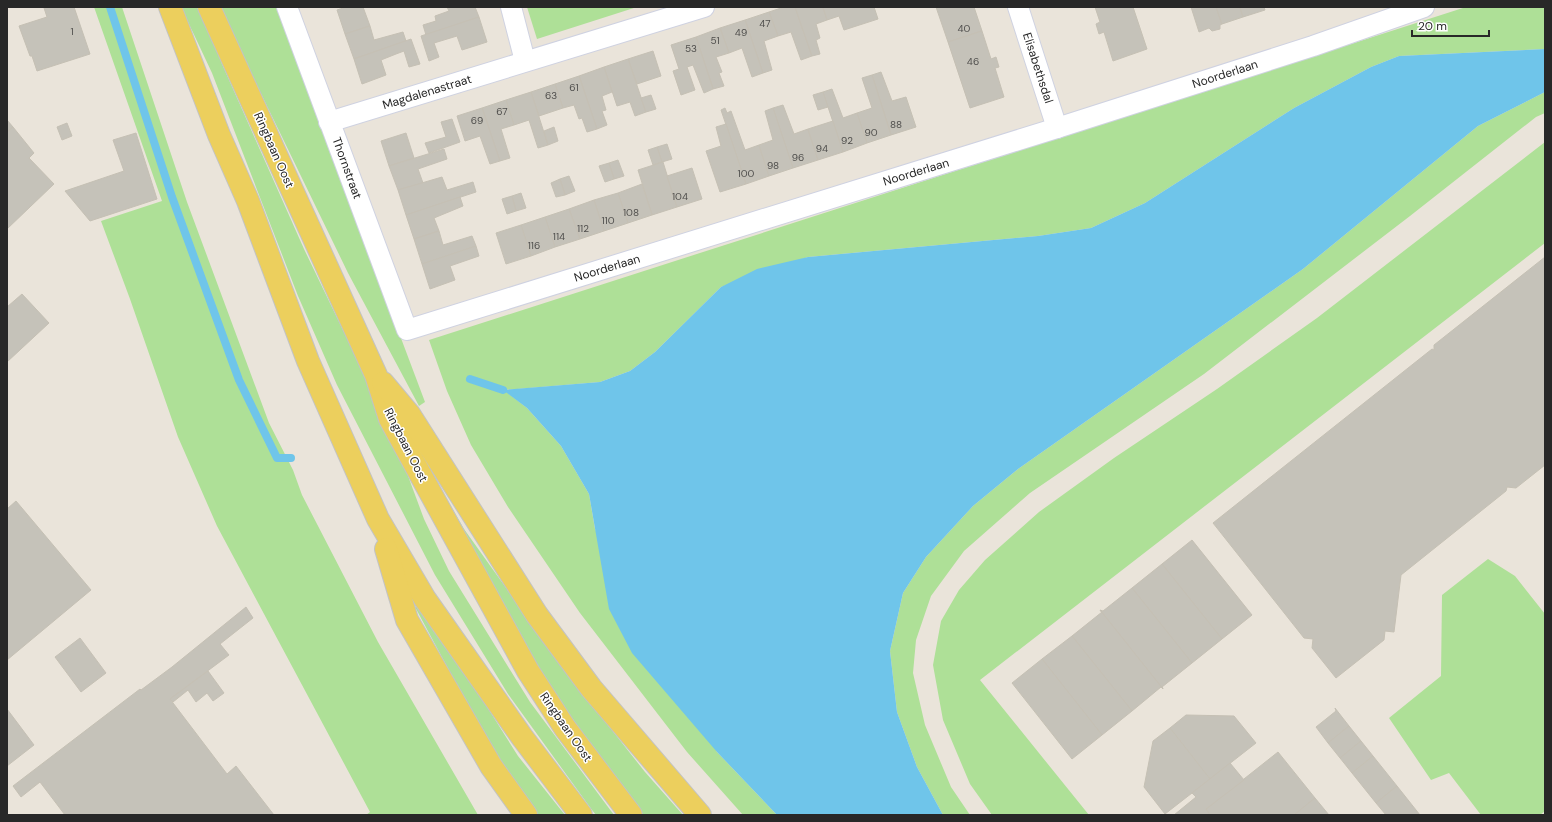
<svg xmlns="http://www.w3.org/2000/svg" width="1552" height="822" viewBox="0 0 1552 822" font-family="'DM Sans',sans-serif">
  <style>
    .green { fill: #aee097 }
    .water { fill: #6fc5ea }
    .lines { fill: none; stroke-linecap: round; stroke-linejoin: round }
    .stream { stroke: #6fc5ea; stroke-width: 8 }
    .building { fill: #c5c2b9; stroke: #c5c0b4 }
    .street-casing { stroke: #cfd2e1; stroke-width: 22 }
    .primary-casing { stroke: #c3c3c3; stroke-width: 24 }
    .street { stroke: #fff; stroke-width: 20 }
    .primary { stroke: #eccf5d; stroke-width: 22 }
    .labels { text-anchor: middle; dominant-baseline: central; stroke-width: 3; stroke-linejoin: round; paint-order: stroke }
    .number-label { font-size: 10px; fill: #4f4e4c }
    .street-label { font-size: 12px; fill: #282828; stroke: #fff }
  </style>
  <rect width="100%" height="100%" fill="#eae4da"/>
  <g class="green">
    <polygon points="94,7 122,7 187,202 269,423 293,470 302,495 378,642 478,815 366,815 370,812 217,526 178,437 130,299 101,221 162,201"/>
    <polygon points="181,7 199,7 222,64 304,249 391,430 424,519 449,571 530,702 614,815 596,815 592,810 508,694 435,575 337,385 298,296 212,73"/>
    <polygon points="219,7 280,7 302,75 425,402 419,406 348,273"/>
    <polygon points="527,7 637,7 537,39"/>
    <polygon points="1466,7 1545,7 1545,49 1399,56 1371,67 1294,108 1145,203 1091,228 1038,236 808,257 721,287 655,352 630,371 600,382 504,390 527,408 561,446 589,494 595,529 717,752 777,815 743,815 687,752 580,613 508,507 471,445 447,391 429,340"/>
    <polygon points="1545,92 1545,113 1536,117 1410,216 1204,374 1030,493 964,551 931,596 916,640 913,673 925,725 951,787 970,815 943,815 917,767 897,712 890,651 903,593 926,557 973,506 1018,469 1303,269 1478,126"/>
    <polygon points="1545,142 1545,243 980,680 1089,815 992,815 970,784 943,720 933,665 941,621 959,590 985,560 1039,512 1114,458 1217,389 1317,318"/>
    <polygon points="399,416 464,529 566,672 645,772 683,815 642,815 551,689 477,568"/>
    <polygon points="1488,559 1515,576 1545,614 1545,811 1540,815 1481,815 1449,773 1431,780 1389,718 1441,676 1442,595"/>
    <polygon points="422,604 518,756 565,815 535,815 500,765 415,607"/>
  </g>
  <polygon class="water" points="1545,49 1545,92 1478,126 1303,269 1018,469 973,506 926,557 903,593 890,651 897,712 917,767 943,815 777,815 717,752 632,653 609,609 589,494 561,446 527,408 503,390 600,382 630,371 655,352 721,287 757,269 808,257 1038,236 1091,228 1145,203 1294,108 1371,67 1399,56"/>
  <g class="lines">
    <g class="stream">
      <polyline points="110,7 172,197 239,380 277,458 291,458"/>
      <polyline points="470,379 503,390"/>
    </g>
  </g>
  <g class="building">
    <polygon points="48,7 74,7 90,54 37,71 32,56 30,56 19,26 47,17 44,8"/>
    <polygon points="346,7 363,7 370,26 345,34 337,10"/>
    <polygon points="447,7 475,7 479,17 426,35 423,25 436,21 435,16 449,11"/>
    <polygon points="784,7 795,7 812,56 801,60 791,32 778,36 769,12"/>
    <polygon points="795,7 823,7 827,20 816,24 820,38 816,40 820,54 812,56"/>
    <polygon points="823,7 874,7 878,19 844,30 839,16 827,20"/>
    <polygon points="936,7 974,7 982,31 948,42"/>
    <polygon points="1095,7 1133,7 1147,49 1113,61 1104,32 1099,34 1096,24 1100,22"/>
    <polygon points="1191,7 1216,7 1222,24 1220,25 1220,29 1212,31 1209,28 1199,32"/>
    <polygon points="1216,7 1240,7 1243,17 1222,24"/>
    <polygon points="1240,7 1264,7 1265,10 1243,17"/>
    <polygon points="769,12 778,36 764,41 772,70 763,73 745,20"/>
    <polygon points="479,17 487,42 462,50 457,36 434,43 439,57 429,61 421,36"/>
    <polygon points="745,20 763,73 752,77 742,48 729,53 720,28"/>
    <polygon points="370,26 374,40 403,32 406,41 354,59 345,34"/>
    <polygon points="720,28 729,53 716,57 722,72 719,73 724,86 713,89 696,37"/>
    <polygon points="982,31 991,59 996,57 999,67 995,68 1004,97 970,108 948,42"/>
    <polygon points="696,37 713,89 704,93 693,65 687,67 695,90 681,95 673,71 679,69 671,45"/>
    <polygon points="411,39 420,64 409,67 404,51 396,54 381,60 386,75 362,84 354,59"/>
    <polygon points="653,51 661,76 637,84 628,59"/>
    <polygon points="628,59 646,112 635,116 630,102 617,106 604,67"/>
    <polygon points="604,67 612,92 602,96 606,110 602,111 607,125 597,129 579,76"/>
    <polygon points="881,72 892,101 906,97 916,127 891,135 872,75"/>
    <polygon points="872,75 891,135 867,143 857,113 872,108 862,78"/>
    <polygon points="579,76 597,129 587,132 582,118 579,119 574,105 563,108 555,84"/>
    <polygon points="555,84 563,108 539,116 531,92"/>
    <polygon points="832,89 843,118 857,113 867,143 843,152 823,92"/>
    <polygon points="531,92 548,145 538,148 529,120 514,125 506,100"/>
    <polygon points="823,92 828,107 818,110 813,95"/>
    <polygon points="651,95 656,109 646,112 641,98"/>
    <polygon points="506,100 514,125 501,129 510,158 500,161 482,108"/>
    <polygon points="783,105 794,134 808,129 818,160 793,168 773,108"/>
    <polygon points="482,108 500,161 490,164 480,136 465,141 457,116"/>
    <polygon points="725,108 727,113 731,111 745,150 759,145 769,176 746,184 721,110"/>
    <polygon points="773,108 793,168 769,176 759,145 773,140 765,111"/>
    <polygon points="452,119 460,142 429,153 425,143 446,137 441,122"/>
    <polygon points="7,120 13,127 7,132"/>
    <polygon points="833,121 843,152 818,160 808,129"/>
    <polygon points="67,123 72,136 62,140 57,127"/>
    <polygon points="726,124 746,184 720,192 706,151 721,146 716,127"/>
    <polygon points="13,127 34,153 29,158 54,184 7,229 7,132"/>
    <polygon points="554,127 558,141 548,145 544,131"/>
    <polygon points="136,133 157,199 90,221 65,191 124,171 113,140"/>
    <polygon points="406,133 414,158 389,166 381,141"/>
    <polygon points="667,144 672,159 662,162 657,147"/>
    <polygon points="657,147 662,162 653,165 648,150"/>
    <polygon points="444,149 447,159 418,169 423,183 398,190 389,166"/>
    <polygon points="618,160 624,176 614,179 609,163"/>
    <polygon points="663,162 677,207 652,215 638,170"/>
    <polygon points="609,163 614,179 605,182 599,166"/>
    <polygon points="692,168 702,199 677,207 667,176"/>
    <polygon points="569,176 575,191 565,195 560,179"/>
    <polygon points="442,177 447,190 473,182 476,192 406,215 398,190"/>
    <polygon points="560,179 565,195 556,197 551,183"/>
    <polygon points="642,184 652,215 628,223 618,193"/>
    <polygon points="521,193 526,208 516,211 512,196"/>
    <polygon points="618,193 628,223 604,231 594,200"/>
    <polygon points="512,196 516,211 507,214 502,199"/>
    <polygon points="460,197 463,206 434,218 439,231 414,239 406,215"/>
    <polygon points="594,200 604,231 580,239 569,209"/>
    <polygon points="569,209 580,239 555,247 545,217"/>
    <polygon points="545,217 555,247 531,256 521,225"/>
    <polygon points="521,225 531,256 506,264 496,233"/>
    <polygon points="439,231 443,245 472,236 476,246 422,264 414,239"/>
    <polygon points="476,246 479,256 450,266 455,280 430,289 422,264"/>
    <polygon points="1545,257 1545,465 1516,488 1507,487 1506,491 1401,575 1394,632 1385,631 1384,640 1336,678 1312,648 1313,639 1304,638 1213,523 1432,349 1434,350 1434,345"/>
    <polygon points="22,294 49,323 7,362 7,307"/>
    <polygon points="16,501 91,590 7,660 7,509"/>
    <polygon points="1192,540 1252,615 1222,639 1162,564"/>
    <polygon points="1162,564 1222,639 1192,663 1132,588"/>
    <polygon points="1132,588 1192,663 1162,687 1163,689 1100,610 1103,611"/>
    <polygon points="246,607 253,618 220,644 229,655 170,699 227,774 236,766 274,815 65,815 40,782 21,797 13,786 140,689 141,690 172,667"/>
    <polygon points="1100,610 1163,689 1161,687 1132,711 1072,636 1102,612"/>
    <polygon points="1072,636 1132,711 1102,735 1042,659"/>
    <polygon points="80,638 106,673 81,692 55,657"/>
    <polygon points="1042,659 1102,735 1072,759 1012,683"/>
    <polygon points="208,671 224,693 213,701 207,693 196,702 188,690 173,702 170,699"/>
    <polygon points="1335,708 1349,726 1328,743 1316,727 1336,711"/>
    <polygon points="7,709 34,745 7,766"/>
    <polygon points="1186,715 1234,716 1256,743 1210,779 1170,728"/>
    <polygon points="1349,726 1361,741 1340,758 1328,743"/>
    <polygon points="1170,728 1210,779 1165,814 1144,787 1153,741"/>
    <polygon points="1361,741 1373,756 1352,773 1340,758"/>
    <polygon points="1278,752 1315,798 1294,815 1210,815 1206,809"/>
    <polygon points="1373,756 1397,786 1376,803 1352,773"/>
    <polygon points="1230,763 1244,780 1206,809 1210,815 1174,815 1196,797 1192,793"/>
    <polygon points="1397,786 1420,815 1386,815 1376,803"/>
    <polygon points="1315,798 1329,815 1294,815"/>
  </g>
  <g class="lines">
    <defs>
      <g id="street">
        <polyline points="287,7 407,330 1057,128 1313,46 1424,7"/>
        <polyline points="511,7 525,61"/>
        <polyline points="1018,7 1057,128"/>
        <polyline points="329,122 704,7"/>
      </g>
      <g id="primary">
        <polyline points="170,7 219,135 248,201 308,361 378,519 425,599 522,737 581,815"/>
        <polyline points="209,7 376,375 390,419 528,671 565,728 631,815"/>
        <polyline points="383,383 409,414 537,615 591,688 700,815"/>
        <polyline points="386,549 407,620 491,766 526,815"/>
      </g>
    </defs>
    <use href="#street" class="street-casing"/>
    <use href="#primary" class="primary-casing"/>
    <use href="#street" class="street"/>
    <use href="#primary" class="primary"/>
  </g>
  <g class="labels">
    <g class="number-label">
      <text x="765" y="23">47</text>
      <text x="964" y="28">40</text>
      <text x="72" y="31">1</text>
      <text x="741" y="32">49</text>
      <text x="715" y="40">51</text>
      <text x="691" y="48">53</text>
      <text x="973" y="61">46</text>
      <text x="574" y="87">61</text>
      <text x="551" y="95">63</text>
      <text x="502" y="111">67</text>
      <text x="477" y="120">69</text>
      <text x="896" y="124">88</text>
      <text x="871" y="132">90</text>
      <text x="847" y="140">92</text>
      <text x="822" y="148">94</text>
      <text x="798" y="157">96</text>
      <text x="773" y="165">98</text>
      <text x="746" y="173">100</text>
      <text x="680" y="196">104</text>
      <text x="631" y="212">108</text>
      <text x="608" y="220">110</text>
      <text x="583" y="228">112</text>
      <text x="559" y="236">114</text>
      <text x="534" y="245">116</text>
    </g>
    <g class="street-label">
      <text transform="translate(1038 68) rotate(72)">Elisabethsdal</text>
      <text transform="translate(1225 74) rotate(-18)">Noorderlaan</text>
      <text transform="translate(427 92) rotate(-17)">Magdalenastraat</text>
      <text transform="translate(274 150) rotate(66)">Ringbaan Oost</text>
      <text transform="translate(347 168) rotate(70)">Thornstraat</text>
      <text transform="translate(916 172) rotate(-17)">Noorderlaan</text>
      <text transform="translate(607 268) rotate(-17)">Noorderlaan</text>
      <text transform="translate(406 445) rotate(63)">Ringbaan Oost</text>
      <text transform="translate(566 727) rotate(55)">Ringbaan Oost</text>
    </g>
  </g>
  <rect width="1552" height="822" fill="none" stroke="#282828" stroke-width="16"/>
  <path d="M1412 30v6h77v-6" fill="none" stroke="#282828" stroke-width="2"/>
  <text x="1418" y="30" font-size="12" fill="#282828" stroke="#ffffff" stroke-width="3" paint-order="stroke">20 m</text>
</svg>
